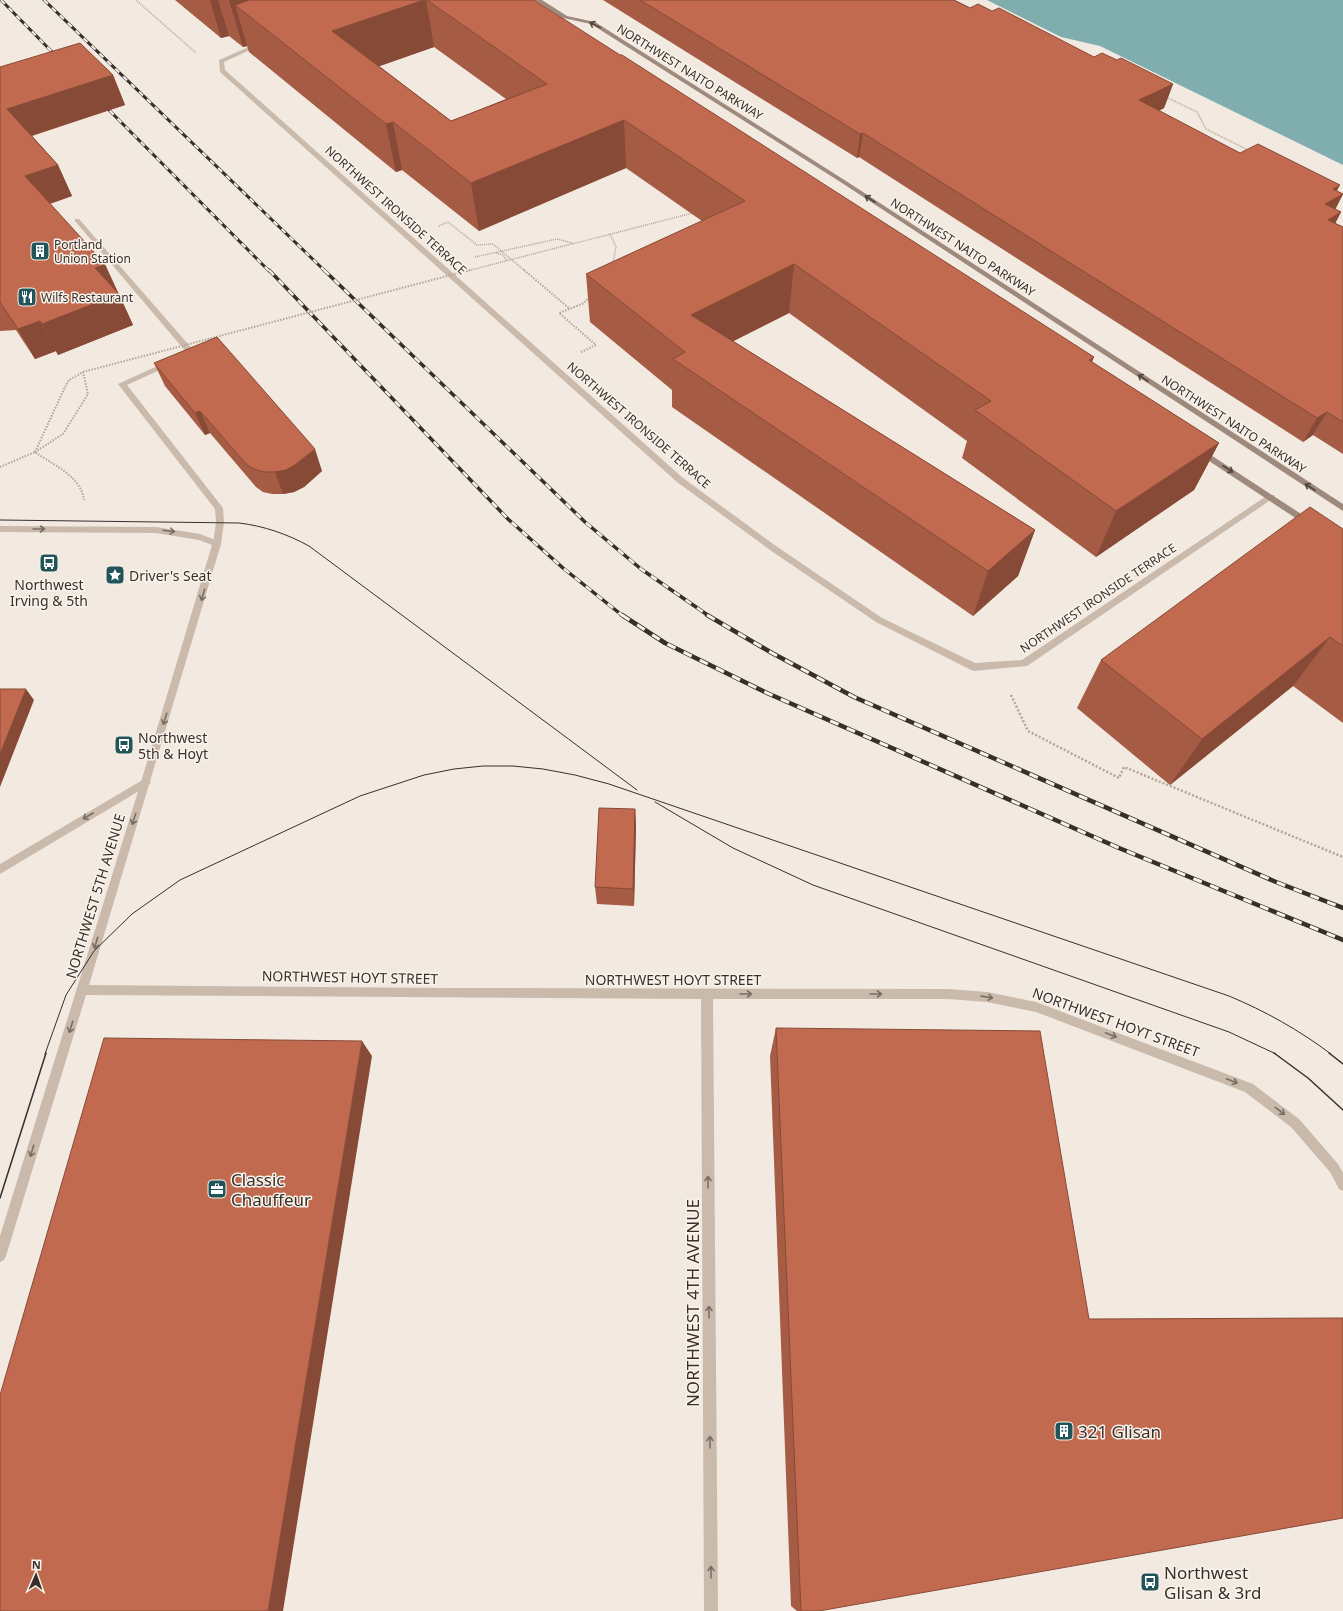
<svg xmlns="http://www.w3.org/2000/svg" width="1343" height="1611" viewBox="0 0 1343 1611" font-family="'Noto Sans',sans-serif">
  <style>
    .water { fill: #80adae }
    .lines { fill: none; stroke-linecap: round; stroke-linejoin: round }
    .path-far2 { stroke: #b6a496; stroke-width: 1.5; stroke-dasharray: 1 1; stroke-linecap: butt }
    .path-far1 { stroke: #b6a496; stroke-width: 2; stroke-dasharray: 1.5 1.5; stroke-linecap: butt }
    .path { stroke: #b6a496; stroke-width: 2.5; stroke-dasharray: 2 2; stroke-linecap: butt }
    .lane { fill: #cabaac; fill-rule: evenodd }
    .street { fill: #cabaac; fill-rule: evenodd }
    .secondary { fill: #9e897d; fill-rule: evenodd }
    .tram-far1 { stroke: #382f2a; stroke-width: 1 }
    .tram { stroke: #382f2a; stroke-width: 1.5 }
    .rail-far2-casing { stroke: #382f2a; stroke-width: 3 }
    .rail-far1-casing { stroke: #382f2a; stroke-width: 3.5 }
    .rail-casing { stroke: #382f2a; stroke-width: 4.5 }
    .rail-far2 { stroke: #faf3ec; stroke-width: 2; stroke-dasharray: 5.5; stroke-linecap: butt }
    .rail-far1 { stroke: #faf3ec; stroke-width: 2.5; stroke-dasharray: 7; stroke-linecap: butt }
    .rail { stroke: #faf3ec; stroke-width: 3; stroke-dasharray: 9; stroke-linecap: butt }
    .path-bridge-far1 { stroke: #b6a496; stroke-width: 1.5; stroke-dasharray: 1 1; stroke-linecap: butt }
    .path-bridge { stroke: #b6a496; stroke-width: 2; stroke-dasharray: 1.5 1.5; stroke-linecap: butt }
    .wall { fill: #a65b44; fill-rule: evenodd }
    .shaded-wall { fill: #874a37 }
    .building { fill: #c16a4f; stroke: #874a37 }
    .oneway { stroke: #52463f }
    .oneway2 { stroke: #7a6e64 }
    .labels { text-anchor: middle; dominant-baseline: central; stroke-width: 3; stroke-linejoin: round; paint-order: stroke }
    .far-street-label { font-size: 12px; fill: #382f2a; stroke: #faf3ec }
    .far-poi-label { font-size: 12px; fill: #382f2a; stroke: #faf3ec; text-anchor: start }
    .poi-label { font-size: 14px; fill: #382f2a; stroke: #faf3ec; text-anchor: start }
    .street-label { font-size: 14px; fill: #382f2a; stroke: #faf3ec }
    .near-poi-label { font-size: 17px; fill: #382f2a; stroke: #faf3ec; text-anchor: start }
    .near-street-label { font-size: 17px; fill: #382f2a; stroke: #faf3ec }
  </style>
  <rect width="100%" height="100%" fill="#f2e9e0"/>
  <polygon class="water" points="987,0 1343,0 1343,165 1100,46 1061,37"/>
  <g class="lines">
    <g class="path-far2">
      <polyline points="136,0 196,53"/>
      <polyline points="1166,97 1197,112 1206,129 1250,151"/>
      <polyline points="439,226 448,222 477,245 493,244 525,271"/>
      <polyline points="610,234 616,247 613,263"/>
      <polyline points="496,253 503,255 507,261"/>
      <polyline points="525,256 693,213"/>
      <polyline points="475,257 557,239 573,243"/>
    </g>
    <g class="path-far1">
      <polyline points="524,270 570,309"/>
      <polyline points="581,352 596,345 559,313 582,304 590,297"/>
      <polyline points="35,452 63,434 88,394 83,372"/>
      <polyline points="35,452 65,387"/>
      <path d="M0,467l35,-15c18,13 46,24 49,48"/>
    </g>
    <polyline class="path" points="1011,695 1028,731 1119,778 1124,767 1343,857"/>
    <g class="lane">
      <polygon points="75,219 79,219 195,352 195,356 185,359 182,359 182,355 187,353 75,221"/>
      <polygon points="166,362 169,362 173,364 127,385 223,508 224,522 221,544 217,547 213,544 216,522 215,509 118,384"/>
      <polygon points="146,778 149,779 151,782 149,785 0,874 0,864"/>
    </g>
    <g class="street">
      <polygon points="258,43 263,44 224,62 225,70 683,478 776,546 882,618 975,663 1022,660 1268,495 1274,495 1275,497 1027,666 974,671 971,670 876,622 770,550 677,482 220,72 219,60"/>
      <polygon points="0,526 156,527 200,534 220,542 221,544 89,985 449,988 948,989 987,992 1036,1002 1253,1084 1299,1119 1338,1164 1343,1173 1343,1191 1339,1189 1330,1172 1291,1127 1245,1092 1036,1012 987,1002 948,999 713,999 718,1611 704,1611 701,999 86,995 6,1256 4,1260 0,1262 0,1236 141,782 212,545 199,540 156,533 0,532"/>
    </g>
    <g class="secondary">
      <polygon points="535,0 542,0 567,16 595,22 846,181 1343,504 1343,511 842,183 591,24 563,18"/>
      <polygon points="1200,448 1312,521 1313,523 1312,525 1306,525 1197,453 1197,449"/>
    </g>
    <g class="tram-far1">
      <path d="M0,520l239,3c25,3 48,11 70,23l328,244"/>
      <polyline points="655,802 733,848 813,885 1229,1032 1276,1054"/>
      <path d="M45,1054l21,-59 28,-44 38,-37 48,-34 180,-84 64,-21 30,-6 29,-3h30l30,3 32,6 34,9 620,212c36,15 70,34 102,58"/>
    </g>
    <g class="tram">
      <polyline points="1274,1053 1308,1078 1343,1110"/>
      <polyline points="1329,1053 1343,1064"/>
      <polyline points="0,1198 46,1053"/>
    </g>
    <defs>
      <g id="rail-far2">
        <polyline points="1,0 59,59"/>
        <polyline points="44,0 325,271"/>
        <polyline points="102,103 269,271"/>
      </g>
      <g id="rail-far1">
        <polyline points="269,270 508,519 563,568 623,616"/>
        <polyline points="324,270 585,522 641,569 709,616"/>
      </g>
      <g id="rail">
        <polyline points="622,615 665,643 767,693 1119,848 1343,940"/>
        <polyline points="707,615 772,653 854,697 1276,882 1343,908"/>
      </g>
    </defs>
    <use href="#rail-far2" class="rail-far2-casing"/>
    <use href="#rail-far1" class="rail-far1-casing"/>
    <use href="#rail" class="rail-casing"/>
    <use href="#rail-far2" class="rail-far2"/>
    <use href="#rail-far1" class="rail-far1"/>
    <use href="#rail" class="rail"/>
    <polyline class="path-bridge-far1" points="467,271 525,256"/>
    <polyline class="path-bridge" points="65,387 69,380 83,372 470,270"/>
  </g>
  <g class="wall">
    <path d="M175,0h359l558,362 127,81 -25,47 -98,67 -134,-99 5,-17 -178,-128 -56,28 302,189 -17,46 -45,40 -301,-209v-17l-82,-68 -4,-48 116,-53 -76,-53 -147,63 -77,-61 -6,2 -147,-120 -2,-6 -4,1 -14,-11 -8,2zM434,47l72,52 -55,22 -72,-55z"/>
    <polygon points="603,0 954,0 970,8 992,11 1094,57 1117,60 1173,84 1164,108 1159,111 1240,153 1337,191 1343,194 1335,209 1341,212 1335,223 1343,227 1343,454 1313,435 1303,442 859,157 857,158"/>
    <polygon points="0,67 113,75 125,105 32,136 58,165 72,196 50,204 119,294 133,325 58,355 56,351 35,359 16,330 0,331"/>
    <polygon points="154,363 322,471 304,487 294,492 283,494 272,494 263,492 256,487 210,433 205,435 165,386"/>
    <polygon points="1343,529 1343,723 1293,686 1170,785 1077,708 1101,660"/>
    <polygon points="635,809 636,827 634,906 597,904 595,887"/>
    <polygon points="776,1028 819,1611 797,1611 791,1606 770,1056"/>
  </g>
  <g class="shaded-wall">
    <polygon points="210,0 218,0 229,36 221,38"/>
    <polygon points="229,0 384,0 235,5 247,46 243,47"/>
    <polygon points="424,0 426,0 434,47 343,79 332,31"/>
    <polygon points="113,75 125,105 21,139 7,109"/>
    <polygon points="1173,84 1164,108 1132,124 1139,100"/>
    <polygon points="624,120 626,168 479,231 471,183"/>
    <polygon points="393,122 402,170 396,172 386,124"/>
    <polygon points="863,133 859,157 857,158 860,134"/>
    <polygon points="58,165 72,196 40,207 25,176"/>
    <polygon points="1340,185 1332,200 1343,194 1331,218 1313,228 1333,189"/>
    <polygon points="1341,212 1329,236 1328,220"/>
    <polygon points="105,264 133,325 58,355 42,324 95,268"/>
    <polygon points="794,264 789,313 690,363 691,315"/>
    <polygon points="40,321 56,351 35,359 18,329"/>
    <polygon points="1094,357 1076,405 1089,360"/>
    <polygon points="200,411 210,433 205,435 195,413"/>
    <polygon points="1327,412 1313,435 1303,442 1317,418"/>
    <polygon points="1219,443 1194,490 1096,557 1116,511"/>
    <polygon points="315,449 322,471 304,487 294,492 283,494 275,472"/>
    <polygon points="1035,530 1018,576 973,616 988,571"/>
    <polygon points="1330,637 1293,686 1170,785 1202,739"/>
    <polygon points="26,689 34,700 0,787 0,754"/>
    <polygon points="635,809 636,827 634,906 633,889"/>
    <polygon points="362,1041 372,1056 283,1611 268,1611"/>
  </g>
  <g class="building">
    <polygon points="249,0 424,0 332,31 451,121 547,84 427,0 534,0 620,55 622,55 1094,357 1089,360 1219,443 1116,511 975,410 991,401 794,264 691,315 1035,530 988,571 673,359 685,352 586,274 745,201 624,120 471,183 393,122 386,124 235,5"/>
    <polygon points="640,0 954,0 970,8 978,4 992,11 999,8 1094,57 1102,53 1117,60 1121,58 1173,84 1139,100 1240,153 1258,144 1340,185 1333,189 1343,194 1325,204 1341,212 1328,220 1343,227 1343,422 1327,412 1317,418 863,133 860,134"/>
    <polygon points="80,43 113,75 7,109 58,165 25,176 105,264 95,268 119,294 42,324 40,321 18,329 0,302 0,67"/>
    <polygon points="217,337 315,449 295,465 286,470 275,472 264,472 254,469 247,465 200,411 195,413 154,363"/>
    <polygon points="1310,507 1343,529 1343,646 1330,637 1202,739 1101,660"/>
    <polygon points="0,689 26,689 0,754"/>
    <polygon points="599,808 635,809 633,889 595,887"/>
    <polygon points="776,1028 1040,1031 1089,1319 1343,1318 1343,1518 819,1611 801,1611"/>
    <polygon points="104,1038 362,1041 268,1611 0,1611 0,1395"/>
  </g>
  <defs><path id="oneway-shaft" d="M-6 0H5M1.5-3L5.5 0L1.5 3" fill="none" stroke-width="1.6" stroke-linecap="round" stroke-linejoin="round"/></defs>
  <g class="oneway">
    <use href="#oneway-shaft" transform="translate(595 25) rotate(-154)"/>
    <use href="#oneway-shaft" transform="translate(870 199) rotate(-147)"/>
    <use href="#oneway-shaft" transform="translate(1143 378) rotate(-147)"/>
    <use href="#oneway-shaft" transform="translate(1228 469) rotate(33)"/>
    <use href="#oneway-shaft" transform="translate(1310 487) rotate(-147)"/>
  </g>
  <g class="oneway2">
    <use href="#oneway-shaft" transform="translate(39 529)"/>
    <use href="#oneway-shaft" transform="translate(169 531) rotate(7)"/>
    <use href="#oneway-shaft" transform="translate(203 595) rotate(106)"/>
    <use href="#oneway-shaft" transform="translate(165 719) rotate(107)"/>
    <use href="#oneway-shaft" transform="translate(88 816) rotate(150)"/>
    <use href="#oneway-shaft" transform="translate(134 819) rotate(108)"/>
    <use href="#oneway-shaft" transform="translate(96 943) rotate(107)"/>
    <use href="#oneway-shaft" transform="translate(746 994)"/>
    <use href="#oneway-shaft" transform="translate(876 994)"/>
    <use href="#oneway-shaft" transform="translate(987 997) rotate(8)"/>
    <use href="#oneway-shaft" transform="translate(71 1027) rotate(107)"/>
    <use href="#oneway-shaft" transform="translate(1111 1035) rotate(21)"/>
    <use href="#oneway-shaft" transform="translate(1232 1081) rotate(21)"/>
    <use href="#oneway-shaft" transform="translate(1280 1111) rotate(37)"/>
    <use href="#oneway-shaft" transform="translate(32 1151) rotate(107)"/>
    <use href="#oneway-shaft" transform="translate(708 1182) rotate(-90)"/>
    <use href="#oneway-shaft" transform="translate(709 1312) rotate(-90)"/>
    <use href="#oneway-shaft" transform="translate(710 1442) rotate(-90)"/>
    <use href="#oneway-shaft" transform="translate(711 1572) rotate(-90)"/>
  </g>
  <defs>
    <symbol id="building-square" viewBox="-11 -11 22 22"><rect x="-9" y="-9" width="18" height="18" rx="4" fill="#215559" stroke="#faf3ec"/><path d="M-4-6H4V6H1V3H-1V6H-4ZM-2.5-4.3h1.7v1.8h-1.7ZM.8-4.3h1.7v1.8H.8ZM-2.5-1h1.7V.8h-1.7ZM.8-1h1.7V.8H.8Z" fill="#fff"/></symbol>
    <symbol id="restaurant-square" viewBox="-11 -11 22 22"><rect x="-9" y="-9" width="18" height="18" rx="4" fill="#215559" stroke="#faf3ec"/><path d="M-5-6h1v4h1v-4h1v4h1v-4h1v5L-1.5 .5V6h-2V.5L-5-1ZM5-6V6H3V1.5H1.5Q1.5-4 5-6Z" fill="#fff"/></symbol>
    <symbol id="bus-square" viewBox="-11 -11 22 22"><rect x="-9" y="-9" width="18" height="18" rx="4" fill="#215559" stroke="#faf3ec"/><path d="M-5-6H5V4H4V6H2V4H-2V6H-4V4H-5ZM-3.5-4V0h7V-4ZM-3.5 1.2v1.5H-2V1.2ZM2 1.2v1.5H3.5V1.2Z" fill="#fff"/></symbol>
    <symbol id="sight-square" viewBox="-11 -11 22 22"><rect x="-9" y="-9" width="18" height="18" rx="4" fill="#215559" stroke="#faf3ec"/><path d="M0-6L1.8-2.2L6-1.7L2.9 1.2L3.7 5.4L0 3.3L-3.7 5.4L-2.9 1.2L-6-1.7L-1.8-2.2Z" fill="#fff"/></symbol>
    <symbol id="office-square" viewBox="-11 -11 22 22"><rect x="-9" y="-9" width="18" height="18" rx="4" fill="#215559" stroke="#faf3ec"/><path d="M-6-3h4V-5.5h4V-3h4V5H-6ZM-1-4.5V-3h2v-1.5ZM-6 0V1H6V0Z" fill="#fff"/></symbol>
  </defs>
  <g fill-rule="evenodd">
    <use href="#building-square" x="29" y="240" width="22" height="22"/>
    <use href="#restaurant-square" x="16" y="286" width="22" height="22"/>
    <use href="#bus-square" x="38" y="552" width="22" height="22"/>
    <use href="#sight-square" x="104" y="564" width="22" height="22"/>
    <use href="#bus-square" x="113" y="734" width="22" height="22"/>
    <use href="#office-square" x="206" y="1178" width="22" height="22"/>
    <use href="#building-square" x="1053" y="1420" width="22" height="22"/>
    <use href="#bus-square" x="1139" y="1571" width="22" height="22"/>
  </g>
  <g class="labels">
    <g class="far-street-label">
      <text transform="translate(690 72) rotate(32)">NORTHWEST NAITO PARKWAY</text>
      <text transform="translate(396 210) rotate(42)">NORTHWEST IRONSIDE TERRACE</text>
      <text transform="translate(963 247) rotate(33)">NORTHWEST NAITO PARKWAY</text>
      <text transform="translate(1234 424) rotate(33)">NORTHWEST NAITO PARKWAY</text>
      <text transform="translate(639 425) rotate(41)">NORTHWEST IRONSIDE TERRACE</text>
      <text transform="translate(1098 598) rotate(-34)">NORTHWEST IRONSIDE TERRACE</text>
    </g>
    <g class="far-poi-label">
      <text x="54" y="244">Portland<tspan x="54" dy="14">Union Station</tspan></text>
      <text x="41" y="297">Wilfs Restaurant</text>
    </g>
    <g class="poi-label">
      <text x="129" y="575">Driver's Seat</text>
      <text x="49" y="584" text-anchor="middle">Northwest<tspan x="49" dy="16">Irving &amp; 5th</tspan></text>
      <text x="138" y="737">Northwest<tspan x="138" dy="16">5th &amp; Hoyt</tspan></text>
    </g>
    <g class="street-label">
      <text transform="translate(95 896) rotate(-73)">NORTHWEST 5TH AVENUE</text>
      <text transform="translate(350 977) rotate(1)">NORTHWEST HOYT STREET</text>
      <text x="673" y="979">NORTHWEST HOYT STREET</text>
      <text transform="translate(1116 1022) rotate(20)">NORTHWEST HOYT STREET</text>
    </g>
    <g class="near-poi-label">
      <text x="231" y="1179">Classic<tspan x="231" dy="20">Chauffeur</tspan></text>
      <text x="1078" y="1431">321 Glisan</text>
      <text x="1164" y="1572">Northwest<tspan x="1164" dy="20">Glisan &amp; 3rd</tspan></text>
    </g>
    <g class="near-street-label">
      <text transform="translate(692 1303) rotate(-90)">NORTHWEST 4TH AVENUE</text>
    </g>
  </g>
  <g transform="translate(36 1575) rotate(2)" stroke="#faf3ec" stroke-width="3" paint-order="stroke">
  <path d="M0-3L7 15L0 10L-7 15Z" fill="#382f2a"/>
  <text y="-6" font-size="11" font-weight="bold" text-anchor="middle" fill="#382f2a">N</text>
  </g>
</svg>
